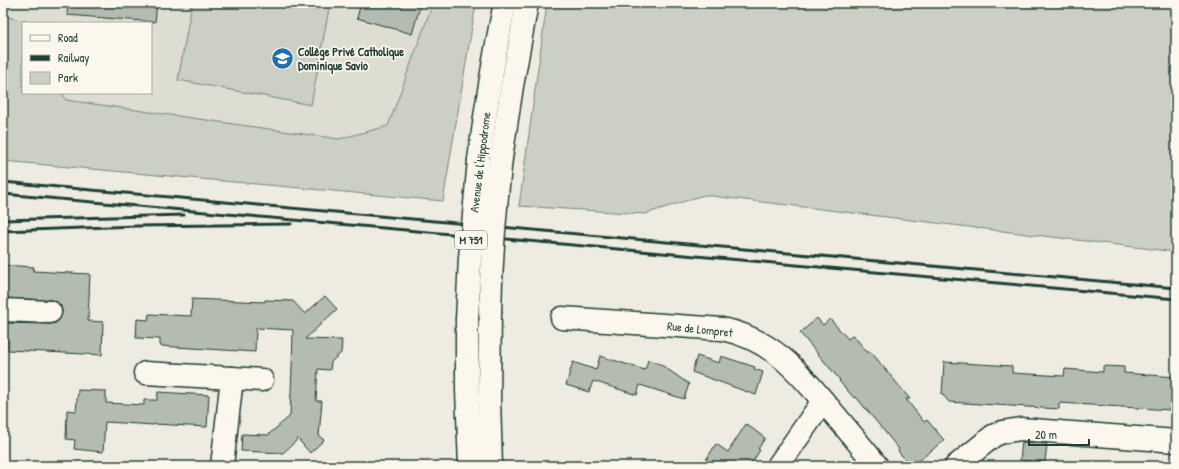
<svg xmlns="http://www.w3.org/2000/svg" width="1179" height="469" viewBox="0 0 1179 469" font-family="'Patrick Hand',sans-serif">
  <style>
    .built { fill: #ddddd2 }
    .green { fill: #cbcfc4; stroke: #75867c }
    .building { fill: #b4bbb0; stroke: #1f3d34 }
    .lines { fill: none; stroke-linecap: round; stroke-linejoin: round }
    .minor-casing { stroke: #1f3d34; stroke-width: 25 }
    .major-casing { stroke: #1f3d34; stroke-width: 25 }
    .minor { stroke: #fbf7ec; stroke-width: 22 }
    .major { stroke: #fbf7ec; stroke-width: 22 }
    .rail { stroke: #1f3d34; stroke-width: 3 }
    .major-bridge-casing { stroke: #1f3d34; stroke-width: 25; stroke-linecap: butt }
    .major-bridge { stroke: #fbf7ec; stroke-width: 22 }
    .labels { text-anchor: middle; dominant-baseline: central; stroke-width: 3.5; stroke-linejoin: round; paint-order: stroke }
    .shield { fill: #fbf7ec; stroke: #61756b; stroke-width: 1 }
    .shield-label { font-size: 11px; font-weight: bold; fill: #1f3d34 }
    .poi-label { font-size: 12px; font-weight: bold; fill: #1f3d34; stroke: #fbf7ec; text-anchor: start }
    .street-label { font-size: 12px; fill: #1f3d34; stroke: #fbf7ec }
  </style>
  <rect width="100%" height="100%" fill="#eeece1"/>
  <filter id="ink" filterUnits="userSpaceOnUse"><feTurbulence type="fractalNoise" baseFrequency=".025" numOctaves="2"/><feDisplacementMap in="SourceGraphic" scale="8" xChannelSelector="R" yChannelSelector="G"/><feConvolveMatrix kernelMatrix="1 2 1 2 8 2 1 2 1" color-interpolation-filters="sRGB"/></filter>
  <g filter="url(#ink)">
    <polygon class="built" points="3,3 433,3 388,126 339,139 66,100 63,93 151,93 151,23 27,23 25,21 3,16"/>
    <g class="green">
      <polygon points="192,3 330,3 311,105 178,80"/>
      <polygon points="433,3 476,3 443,201 3,161 3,16 26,21 27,23 23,23 23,93 63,93 66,100 339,139 388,126"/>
      <polygon points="547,3 1176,3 1176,252 704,195 645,214 519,206"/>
    </g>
    <g class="building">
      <polygon points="68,3 157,3 155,22 67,15"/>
      <polygon points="361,3 421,3 412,34 357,18"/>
      <polygon points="3,265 34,267 33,271 90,274 88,321 103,322 102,355 8,350 8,341 3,341 3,323 50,324 55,323 60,319 62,312 61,306 57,302 51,300 3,298"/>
      <polygon points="325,296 337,309 305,339 342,340 341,353 331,362 330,370 318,369 316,401 322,401 319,436 324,440 310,453 298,439 283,453 241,451 242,434 268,435 290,416 292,368 293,330 256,328 255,352 160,346 160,339 136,338 137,319 148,320 149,314 191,316 192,299 265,302 265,300 293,301 305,314"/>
      <polygon points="817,318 823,325 830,319 848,339 853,335 867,352 871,352 910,399 906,399 924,422 927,420 944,440 913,466 910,466 898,451 899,449 856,397 854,398 839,381 840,380 800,333"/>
      <polygon points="600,356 645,370 648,360 660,364 689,384 684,399 640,385 637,395 593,381 589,392 566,385 573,362 596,370"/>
      <polygon points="697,356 719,363 721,356 755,367 754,369 763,372 756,395 692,372"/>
      <polygon points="944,362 1012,366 1012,373 1064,376 1065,369 1103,372 1103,366 1124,367 1124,373 1176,377 1176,403 1171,403 1170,410 1059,403 1059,409 949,402 942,394"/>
      <polygon points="78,390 106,391 106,403 144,405 144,400 157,400 158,392 209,395 207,427 154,424 154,425 105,422 103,452 74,449 75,440 66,439 67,410 76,411"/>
      <polygon points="746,424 765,438 758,449 760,450 750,466 702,466 716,444 728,452"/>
      <polygon points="1022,442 1047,444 1045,462 1020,460"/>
    </g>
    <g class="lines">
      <defs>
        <g id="minor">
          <polyline points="3,310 50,312"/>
          <path d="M562,318l160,11c50,10 77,43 108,80 16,19 32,38 47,57"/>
          <polyline points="145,373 232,378 222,466"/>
          <polyline points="232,378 262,380"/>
          <polyline points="778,466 823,401"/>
          <polyline points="956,466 993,436 1002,432 1020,429 1176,441"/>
        </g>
        <g id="major">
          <polyline points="501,158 512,86 527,3"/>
          <path d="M479,160c7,-53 15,-105 26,-157"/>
          <polyline points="490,313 489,399 491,466"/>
          <polyline points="467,320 467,390 470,466"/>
        </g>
      </defs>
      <use href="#minor" class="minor-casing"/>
      <use href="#major" class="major-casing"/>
      <use href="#minor" class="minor"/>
      <use href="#major" class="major"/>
      <g class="rail">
        <polyline points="3,182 1176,288"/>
        <polyline points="3,194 1176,299"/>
        <polyline points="3,220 184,215"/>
        <polyline points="3,231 136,226 291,224"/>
      </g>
      <defs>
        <g id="major-bridge">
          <path d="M490,313c1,-52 5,-103 11,-155"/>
          <polyline points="467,320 470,258 479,160"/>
        </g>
      </defs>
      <use href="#major-bridge" class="major-bridge-casing"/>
      <use href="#major-bridge" class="major-bridge"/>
    </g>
  </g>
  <defs>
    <symbol id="school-disc" viewBox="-11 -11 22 22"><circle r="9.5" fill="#1f6fb2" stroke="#fbf7ec"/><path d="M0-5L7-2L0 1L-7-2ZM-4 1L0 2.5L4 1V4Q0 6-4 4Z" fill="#fff"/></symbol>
  </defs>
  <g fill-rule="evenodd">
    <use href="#school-disc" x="270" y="46" width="25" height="25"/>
  </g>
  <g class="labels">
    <rect class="shield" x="455" y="231" width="32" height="18" rx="3"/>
    <g class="shield-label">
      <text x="471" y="240">M 751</text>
    </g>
    <g class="poi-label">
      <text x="298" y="51">Collège Privé Catholique<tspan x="298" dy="14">Dominique Savio</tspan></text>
    </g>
    <g class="street-label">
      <text transform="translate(480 162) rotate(-83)">Avenue de l'Hippodrome</text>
      <text transform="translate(700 329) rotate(6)">Rue de Lompret</text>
    </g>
  </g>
  <rect width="1179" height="469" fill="none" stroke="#fbf7ec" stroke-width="16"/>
  <rect x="8" y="8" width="1163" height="453" fill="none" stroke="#1f3d34" stroke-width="1.5" filter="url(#ink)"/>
  <rect x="22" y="22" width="130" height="72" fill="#fbf7ec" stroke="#a3ada2"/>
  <rect x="30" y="35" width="20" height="6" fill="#fbf7ec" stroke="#a3ada2"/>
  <text x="58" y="42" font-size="12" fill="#1f3d34">Road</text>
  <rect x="30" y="55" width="20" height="6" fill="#1f3d34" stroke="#a3ada2"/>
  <text x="58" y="62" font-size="12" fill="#1f3d34">Railway</text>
  <rect x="30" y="72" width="20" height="12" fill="#cbcfc4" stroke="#a3ada2"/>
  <text x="58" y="82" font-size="12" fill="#1f3d34">Park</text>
  <path d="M1029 439v6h60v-6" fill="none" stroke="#1f3d34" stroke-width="2"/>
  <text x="1035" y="439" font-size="12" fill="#1f3d34" stroke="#fbf7ec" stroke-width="3" paint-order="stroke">20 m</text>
</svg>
